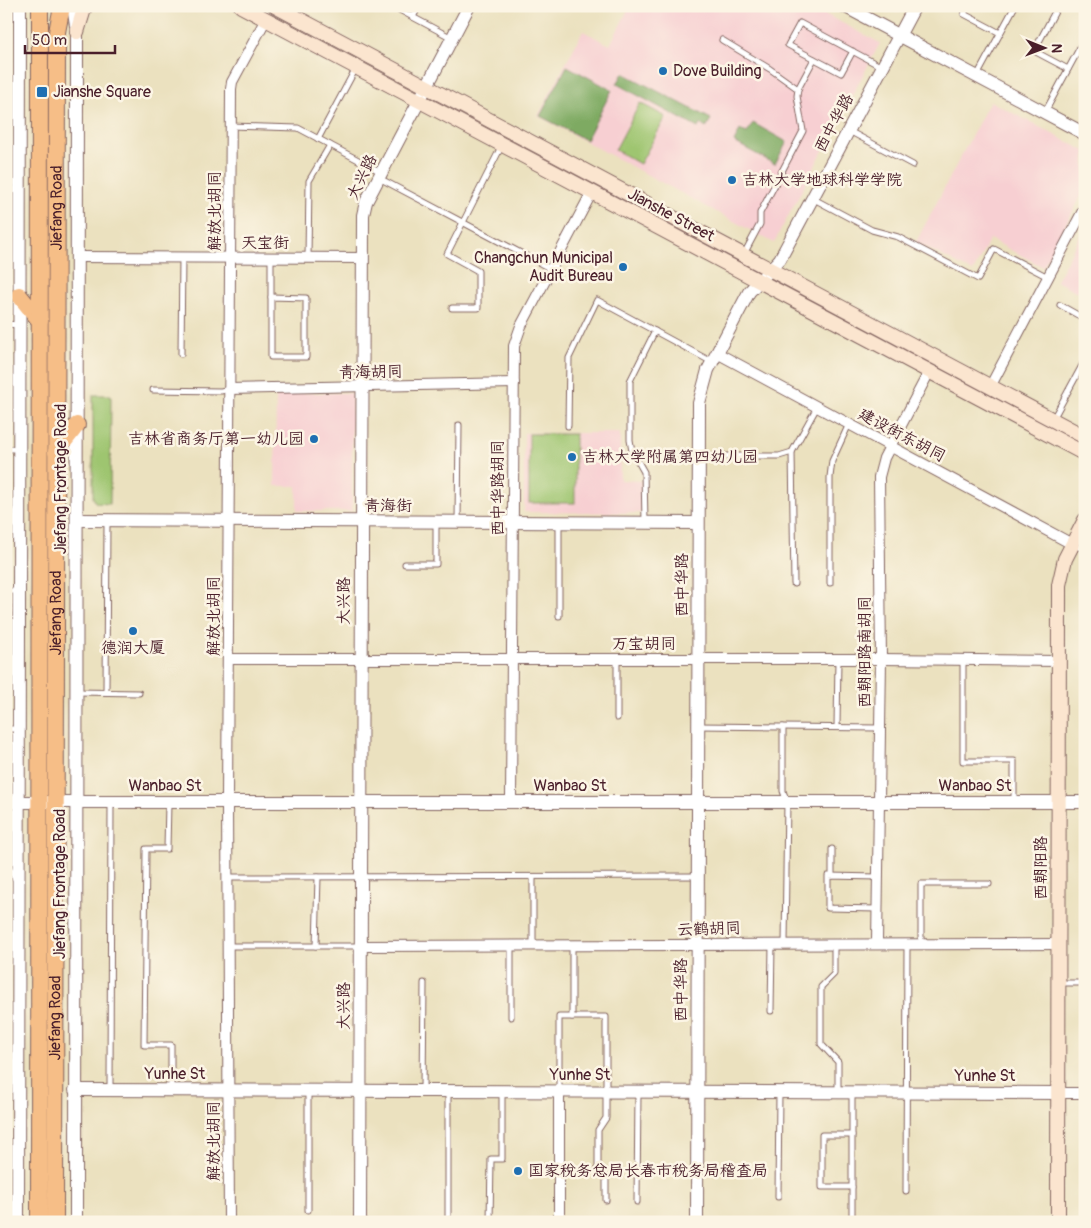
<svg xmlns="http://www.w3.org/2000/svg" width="1091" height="1228" viewBox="0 0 1091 1228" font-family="Pangolin,'LXGW WenKai TC',sans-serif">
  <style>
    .built { fill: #f7cfd2 }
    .green { fill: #9ec570; stroke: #74724e }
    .forest { fill: #7eaa62; stroke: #646446 }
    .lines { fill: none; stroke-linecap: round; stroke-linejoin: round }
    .service-casing { stroke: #82635f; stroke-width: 7 }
    .minor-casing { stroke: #82635f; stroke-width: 12 }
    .tertiary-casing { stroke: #82635f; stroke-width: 14 }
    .secondary-casing { stroke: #82635f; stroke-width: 16 }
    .primary-casing { stroke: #82635f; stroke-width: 18 }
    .service { stroke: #fff; stroke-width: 5 }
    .minor { stroke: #fff; stroke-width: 10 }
    .tertiary { stroke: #fff; stroke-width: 12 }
    .secondary { stroke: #fbe5cf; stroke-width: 14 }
    .primary { stroke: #f6be87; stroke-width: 16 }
    .poi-dot { fill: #1f6fb2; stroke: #fcf5e5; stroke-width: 2 }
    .labels { text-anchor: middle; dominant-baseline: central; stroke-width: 5; stroke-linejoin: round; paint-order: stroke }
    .poi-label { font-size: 16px; fill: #4a1f2b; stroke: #fcf5e5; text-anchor: start }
    .street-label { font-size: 16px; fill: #4a1f2b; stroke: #fcf5e5 }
  </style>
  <rect width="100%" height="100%" fill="#fcf5e5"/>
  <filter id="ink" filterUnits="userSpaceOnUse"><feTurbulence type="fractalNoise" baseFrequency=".02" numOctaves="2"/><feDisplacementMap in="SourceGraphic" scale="10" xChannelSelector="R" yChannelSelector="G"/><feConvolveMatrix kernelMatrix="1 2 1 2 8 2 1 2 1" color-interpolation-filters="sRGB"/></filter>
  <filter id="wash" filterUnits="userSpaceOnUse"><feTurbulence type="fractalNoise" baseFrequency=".0096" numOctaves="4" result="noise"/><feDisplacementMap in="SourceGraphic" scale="20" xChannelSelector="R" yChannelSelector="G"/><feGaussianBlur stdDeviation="1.12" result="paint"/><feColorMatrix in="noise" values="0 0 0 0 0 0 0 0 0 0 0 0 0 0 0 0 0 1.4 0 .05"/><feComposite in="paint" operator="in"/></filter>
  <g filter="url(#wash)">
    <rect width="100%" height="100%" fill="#ebe1bf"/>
    <g class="built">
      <polygon points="630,6 810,6 880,43 774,243 538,116 583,31 610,45"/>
      <polygon points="990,101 1085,151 1085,189 1043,267 990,239 973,272 916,242"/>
      <polygon points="1085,227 1085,296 1056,281"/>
      <polygon points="276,393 352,393 352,511 297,511 297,486 275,486"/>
      <polygon points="524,433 620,433 620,480 641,481 641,513 524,512"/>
    </g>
    <g class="green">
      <polygon points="640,103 666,117 640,164 615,150"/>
      <polygon points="93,395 111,395 110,504 96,503 93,498"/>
      <rect x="529" y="434" width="46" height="69"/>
    </g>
    <g class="forest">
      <polygon points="567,66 612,90 586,140 540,116"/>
      <polygon points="623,73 711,119 706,128 700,124 698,128 617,84"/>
      <polygon points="753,123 787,142 775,164 734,142 740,130 747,133"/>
    </g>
  </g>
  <g filter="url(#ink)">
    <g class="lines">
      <defs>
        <g id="service">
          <polyline points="392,6 452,38"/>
          <polyline points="968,6 964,14 1000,33"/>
          <polyline points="1058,6 1034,51 1068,69"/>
          <polyline points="413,17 419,6"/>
          <polyline points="722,40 770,69 798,89"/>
          <polyline points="853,51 841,73 788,45 800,23 882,67"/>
          <polyline points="977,76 1015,6"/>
          <polyline points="1045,112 1085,38"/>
          <polyline points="231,126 298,128 381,172"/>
          <polyline points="849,131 913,165"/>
          <polyline points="318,139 356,68"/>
          <polyline points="379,178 551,269"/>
          <polyline points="812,198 872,230 898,237 978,279 994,249 1048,277"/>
          <polyline points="744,254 760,224 760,213 803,131 797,96 798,89 814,59"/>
          <polyline points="308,258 309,181 330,145"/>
          <polygon points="271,297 306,298 306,357 271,357"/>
          <polyline points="271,297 271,258"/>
          <polyline points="1060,305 1085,319"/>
          <polyline points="452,308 478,308 478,271 447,254 502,145"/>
          <polyline points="6,324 19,325"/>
          <polyline points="181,354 182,257"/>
          <polyline points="153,390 221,391 229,389"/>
          <polyline points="1053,419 1085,360"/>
          <polyline points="568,426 569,358 597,300 712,362"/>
          <polyline points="6,449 19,449"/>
          <polyline points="792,452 794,584"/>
          <polyline points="700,456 779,456 792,452 817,407"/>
          <polyline points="458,522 459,425"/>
          <polyline points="645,522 644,472 632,451 630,440 630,381 655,331"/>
          <polyline points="1073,544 1085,550"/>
          <polyline points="405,564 436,564 436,523"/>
          <polyline points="830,583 830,477 832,461 849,424"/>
          <polyline points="6,591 18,591"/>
          <polyline points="559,616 559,523"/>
          <polyline points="6,657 18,658"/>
          <polyline points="963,660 963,761 1014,761 1014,801"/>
          <polyline points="77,692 139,693"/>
          <polyline points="106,692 107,521"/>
          <polyline points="617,718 617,659"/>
          <polyline points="698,726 880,728"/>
          <polyline points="783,727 783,791 787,802 785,943"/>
          <polyline points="837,727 838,659"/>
          <polyline points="6,729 17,729"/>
          <polyline points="168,803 167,849 146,849 144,1045 171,1045 171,1089"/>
          <polyline points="6,862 15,879"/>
          <polyline points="832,876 832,849"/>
          <polyline points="228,877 697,876"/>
          <polyline points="877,909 828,908 828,876 878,877"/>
          <polyline points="921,943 921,884 989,884"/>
          <polyline points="834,944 834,974 821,987 821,1044 838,1062 838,1092"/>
          <polyline points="228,946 359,946"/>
          <polyline points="316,946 318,877"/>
          <polyline points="533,946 533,877"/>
          <polyline points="1059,983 1085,983"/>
          <polyline points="771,1011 772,944"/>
          <polyline points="511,1017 511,946"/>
          <polyline points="572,1017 572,946"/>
          <polyline points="110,1089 111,803"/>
          <polyline points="423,1090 424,983"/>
          <polyline points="559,1091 559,1017 606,1017 606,1118 598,1130 598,1169 606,1177 606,1200"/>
          <polyline points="852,1187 822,1187 822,1135 852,1135"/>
          <polyline points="906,1191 907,944"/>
          <polyline points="778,1197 779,1092"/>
          <polyline points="637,1202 638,1092"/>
          <polyline points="308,1210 308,1091"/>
          <polyline points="448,1222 448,1091"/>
          <polyline points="490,1222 491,1159 502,1159 502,1091"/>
          <polyline points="852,1222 852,1092"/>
        </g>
        <g id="minor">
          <polyline points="77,257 363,258"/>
          <polyline points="717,353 1072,544"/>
          <polyline points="990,387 1085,207"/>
          <polyline points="230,389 514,383"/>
          <polyline points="230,659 881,659 1059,661"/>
          <polyline points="511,802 514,346 521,326 592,192"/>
          <polyline points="877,943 881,659 879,477 884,458 929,372"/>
          <polyline points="360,946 1058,944"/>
          <polyline points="1058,1093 1085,1093"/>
          <polyline points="229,1222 227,802 231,89 232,82 266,19"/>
          <polyline points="559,1222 559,1091"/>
        </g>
        <g id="tertiary">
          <polyline points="73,6 77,32 76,1222"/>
          <polyline points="844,6 1085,134"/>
          <polyline points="77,520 698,523"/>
          <polyline points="6,521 19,521"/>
          <polyline points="6,802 1085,802"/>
          <polyline points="75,1090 1058,1093"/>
          <polyline points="18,1222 20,6"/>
          <polyline points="360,1222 363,215 366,202 469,6"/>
          <polyline points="697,1222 699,403 708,370 749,292 780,259 915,6"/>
        </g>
        <g id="secondary">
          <polyline points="241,6 1085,454"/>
          <polyline points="275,6 1085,437"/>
          <polyline points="77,32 85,6"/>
          <polyline points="1058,1222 1059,585 1065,559 1085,520"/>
        </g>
        <g id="primary">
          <polyline points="19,295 40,321"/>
          <polyline points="56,452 77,425"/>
          <polyline points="39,1222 40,6"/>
          <path id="s1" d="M55,1222l2,-1190 5,-26"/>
        </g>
      </defs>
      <use href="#service" class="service-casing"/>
      <use href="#minor" class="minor-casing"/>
      <use href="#tertiary" class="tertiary-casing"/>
      <use href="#secondary" class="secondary-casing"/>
      <use href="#primary" class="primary-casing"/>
      <use href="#service" class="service"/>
      <use href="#minor" class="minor"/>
      <use href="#tertiary" class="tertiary"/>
      <use href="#secondary" class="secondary"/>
      <use href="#primary" class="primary"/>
    </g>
  </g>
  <g class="poi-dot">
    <circle cx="663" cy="71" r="5"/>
    <rect x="36" y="86" width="12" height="12" rx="2.5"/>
    <circle cx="732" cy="180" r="5"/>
    <circle cx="623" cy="267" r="5"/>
    <circle cx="314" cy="439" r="5"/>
    <circle cx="572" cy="457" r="5"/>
    <circle cx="133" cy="631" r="5"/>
    <circle cx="518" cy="1171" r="5"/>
  </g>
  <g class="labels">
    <g class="poi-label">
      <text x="673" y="71">Dove Building</text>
      <text x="53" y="92">Jianshe Square</text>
      <text x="742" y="180">吉林大学地球科学学院</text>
      <text x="613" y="258" text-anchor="end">Changchun Municipal<tspan x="613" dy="18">Audit Bureau</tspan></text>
      <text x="304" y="439" text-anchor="end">吉林省商务厅第一幼儿园</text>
      <text x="582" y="457">吉林大学附属第四幼儿园</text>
      <text x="133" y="648" text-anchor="middle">德润大厦</text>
      <text x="528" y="1171">国家税务总局长春市税务局稽查局</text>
    </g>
    <g class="street-label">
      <text transform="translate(834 123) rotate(-62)">西中华路</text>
      <text transform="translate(362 177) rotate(-64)">大兴路</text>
      <text stroke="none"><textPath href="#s1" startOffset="1014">Jiefang Road</textPath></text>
      <text transform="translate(215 211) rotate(-90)">解放北胡同</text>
      <text transform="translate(671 215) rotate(28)">Jianshe Street</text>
      <text x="265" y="243">天宝街</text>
      <text transform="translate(371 372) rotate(-1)">青海胡同</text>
      <text transform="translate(902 435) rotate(28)">建设街东胡同</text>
      <text transform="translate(61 479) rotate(-90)">Jiefang Frontage Road</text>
      <text transform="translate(498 488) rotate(-90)">西中华路胡同</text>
      <text x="388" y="506">青海街</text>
      <text transform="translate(682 585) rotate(-90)">西中华路</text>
      <text transform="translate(344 601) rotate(-90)">大兴路</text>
      <text stroke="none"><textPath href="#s1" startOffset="609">Jiefang Road</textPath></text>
      <text transform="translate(214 616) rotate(-90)">解放北胡同</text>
      <text x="644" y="644">万宝胡同</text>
      <text transform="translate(865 652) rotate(-90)">西朝阳路南胡同</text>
      <text x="165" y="786">Wanbao St</text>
      <text x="570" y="786">Wanbao St</text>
      <text x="975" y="786">Wanbao St</text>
      <text transform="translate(1041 868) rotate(-90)">西朝阳路</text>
      <text transform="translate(60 884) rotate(-90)">Jiefang Frontage Road</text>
      <text transform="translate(709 929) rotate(-2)">云鹤胡同</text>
      <text transform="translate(681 990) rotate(-90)">西中华路</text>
      <text transform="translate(344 1006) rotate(-90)">大兴路</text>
      <text stroke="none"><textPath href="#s1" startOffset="204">Jiefang Road</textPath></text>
      <text x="175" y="1074">Yunhe St</text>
      <text x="580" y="1075">Yunhe St</text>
      <text x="985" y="1076">Yunhe St</text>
      <text transform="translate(214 1141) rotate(-90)">解放北胡同</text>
    </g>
  </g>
  <rect width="1091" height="1228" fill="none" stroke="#fcf5e5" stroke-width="25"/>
  <g transform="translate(1044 48) rotate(91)" stroke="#fcf5e5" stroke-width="4" paint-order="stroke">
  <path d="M0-4L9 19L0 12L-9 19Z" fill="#4a1f2b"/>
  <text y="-8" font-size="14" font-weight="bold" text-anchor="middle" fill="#4a1f2b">N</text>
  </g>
  <path d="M25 45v8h90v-8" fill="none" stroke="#4a1f2b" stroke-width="2.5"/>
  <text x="32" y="45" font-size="15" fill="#4a1f2b" stroke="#fcf5e5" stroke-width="4" paint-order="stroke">50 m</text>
</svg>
